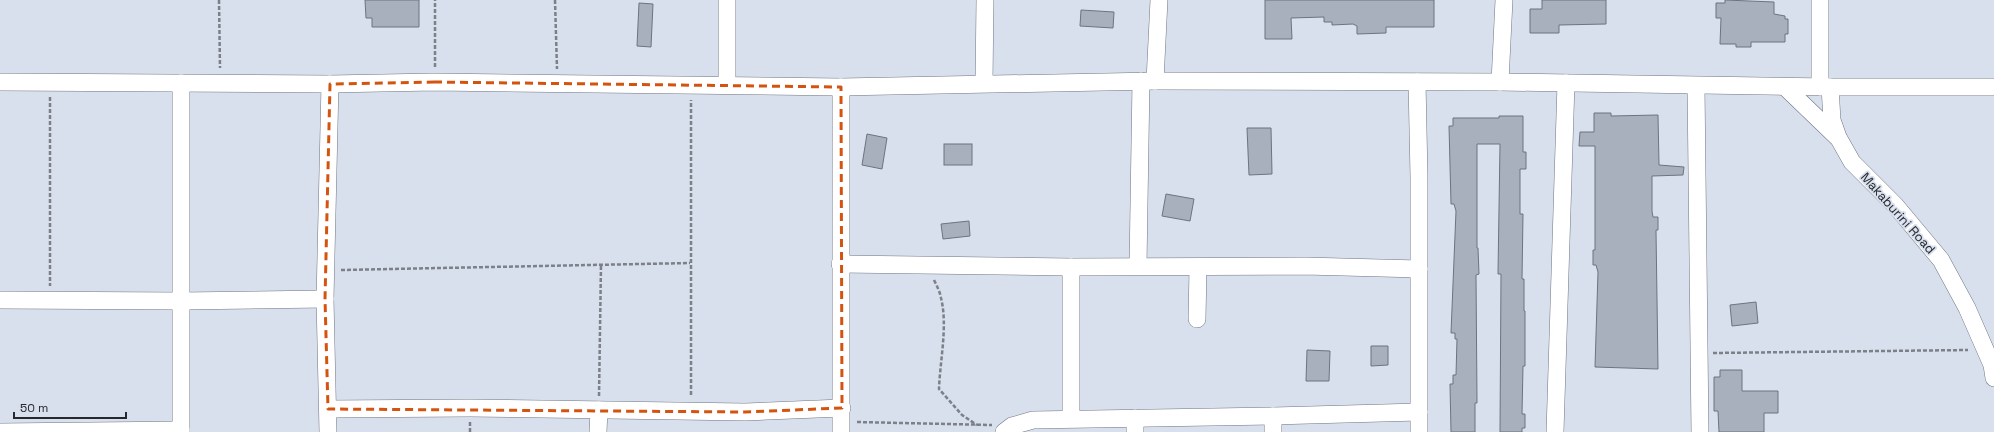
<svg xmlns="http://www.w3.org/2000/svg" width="1994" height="432" viewBox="0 0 1994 432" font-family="'Space Grotesk',sans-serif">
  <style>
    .building { fill: #a9b0bd; stroke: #6d737f }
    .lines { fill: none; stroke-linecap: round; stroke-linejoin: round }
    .minor-casing { stroke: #6f7682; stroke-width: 18 }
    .path { stroke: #7b8089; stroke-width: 2.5; stroke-dasharray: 4 2; stroke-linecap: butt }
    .minor { stroke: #fff; stroke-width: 17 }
    .marked { fill: none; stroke: #d4540f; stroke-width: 3; stroke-dasharray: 8 5; stroke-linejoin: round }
    .labels { text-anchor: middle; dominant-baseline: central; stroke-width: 3.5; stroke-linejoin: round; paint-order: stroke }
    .street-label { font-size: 13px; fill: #25282d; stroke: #d8dfed }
  </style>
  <rect width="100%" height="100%" fill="#d8dfed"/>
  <g class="building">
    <polygon points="365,0 419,0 419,27 372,27 372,18 366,18"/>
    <polygon points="1265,0 1434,0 1434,27 1386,27 1386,33 1357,34 1357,26 1353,24 1332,25 1332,22 1324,22 1324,17 1291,18 1292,39 1265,39"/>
    <polygon points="1542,0 1606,0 1606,24 1559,25 1559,33 1530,33 1530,9 1542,9"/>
    <polygon points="1725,0 1774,2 1774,14 1785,16 1785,19 1788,19 1788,34 1785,34 1785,42 1751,42 1751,47 1736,47 1736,44 1720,44 1721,18 1716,18 1716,3 1725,3"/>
    <polygon points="639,3 653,4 651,47 637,46"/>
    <polygon points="1081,10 1114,12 1113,28 1080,26"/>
    <polygon points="1594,113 1611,113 1611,116 1658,115 1659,165 1684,167 1683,175 1652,176 1652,211 1653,217 1658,217 1658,230 1656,230 1658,369 1595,367 1598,272 1596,265 1593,265 1593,250 1595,250 1595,146 1579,146 1580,132 1594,132"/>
    <polygon points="1499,116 1523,116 1523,152 1526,152 1526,169 1520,169 1520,214 1523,214 1522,279 1524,279 1524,311 1525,311 1525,366 1523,366 1522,414 1525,414 1525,428 1522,428 1522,432 1500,432 1501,274 1498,274 1500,144 1477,144 1477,248 1478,248 1479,274 1476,275 1477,403 1475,403 1475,432 1451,432 1450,384 1453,384 1453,375 1456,375 1457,339 1455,339 1455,333 1451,333 1456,211 1454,204 1451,204 1449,126 1453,126 1453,118 1499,118"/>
    <polygon points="1247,128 1271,128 1272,174 1249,175"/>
    <polygon points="867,134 887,138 882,169 862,165"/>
    <rect x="944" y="144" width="28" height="21"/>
    <polygon points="1166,194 1194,199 1190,221 1162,216"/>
    <polygon points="969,221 970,236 943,239 941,224"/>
    <polygon points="1756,302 1758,323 1732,326 1730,305"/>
    <polygon points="1371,346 1388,346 1388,365 1371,366"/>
    <polygon points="1307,350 1330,351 1329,381 1306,381"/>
    <polygon points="1720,370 1742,370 1742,391 1778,391 1778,413 1764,413 1764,432 1719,432 1718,411 1714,411 1714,377 1720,377"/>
  </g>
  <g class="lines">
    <defs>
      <g id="minor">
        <polyline points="727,0 727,85"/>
        <polyline points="1155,81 1159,0"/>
        <polyline points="0,82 330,84 434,82 841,87 1155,81 1500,82 1830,87 1994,87"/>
        <polyline points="1417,82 1419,177 1419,432"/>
        <polyline points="1500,82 1504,0"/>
        <polyline points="181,83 181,432"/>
        <polyline points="984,83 985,0"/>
        <polyline points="1696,86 1700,432"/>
        <polyline points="841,87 841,432"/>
        <polyline points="1785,87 1839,139 1852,162 1895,205 1941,260 1967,308 1992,365 1994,378"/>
        <polyline points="1820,87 1820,0"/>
        <polyline points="1830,87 1832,120 1838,137"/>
        <polyline points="840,264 1071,267"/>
        <polyline points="1138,266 1141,81"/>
        <polyline points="0,300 182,301 325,299"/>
        <polyline points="1197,319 1198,268"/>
        <polyline points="328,409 470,408 745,412 842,408"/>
        <polyline points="1273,416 1273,432"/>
        <polyline points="1071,418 1071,267 1305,266 1419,269"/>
        <polyline points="0,432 181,430"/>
        <polyline points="328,432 325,299 330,84"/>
        <polyline points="598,432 599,410"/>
        <polyline points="1004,432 1012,426 1033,420 1273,416 1419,412"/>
        <polyline points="1135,432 1135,418"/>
        <polyline points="1555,432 1566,83"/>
      </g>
    </defs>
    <use href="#minor" class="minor-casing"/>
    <g class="path">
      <polyline points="219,0 220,68"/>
      <polyline points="555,0 557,69"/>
      <polyline points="435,67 435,0"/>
      <polyline points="50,97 50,286"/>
      <polyline points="341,270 690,263"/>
      <path d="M934,280c3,6 6,12 7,18 7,28 -1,62 -2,91l23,26 15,10"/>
      <polyline points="1713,353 1968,350"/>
      <polyline points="691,395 691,100"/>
      <polyline points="599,396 601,264"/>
      <polyline points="857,422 992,425"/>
      <polyline points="470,432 470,422"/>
    </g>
    <use href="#minor" class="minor"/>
  </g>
  <path class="marked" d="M434,82l407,5 1,321 -97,4 -417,-3 -3,-110 5,-215z"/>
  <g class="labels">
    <g class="street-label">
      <text transform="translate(1898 213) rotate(48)">Makaburini Road</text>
    </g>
  </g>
  <path d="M14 412v6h112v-6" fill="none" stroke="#25282d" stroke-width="2"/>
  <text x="20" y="412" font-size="12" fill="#25282d" stroke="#d8dfed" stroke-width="3" paint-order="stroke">50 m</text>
</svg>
